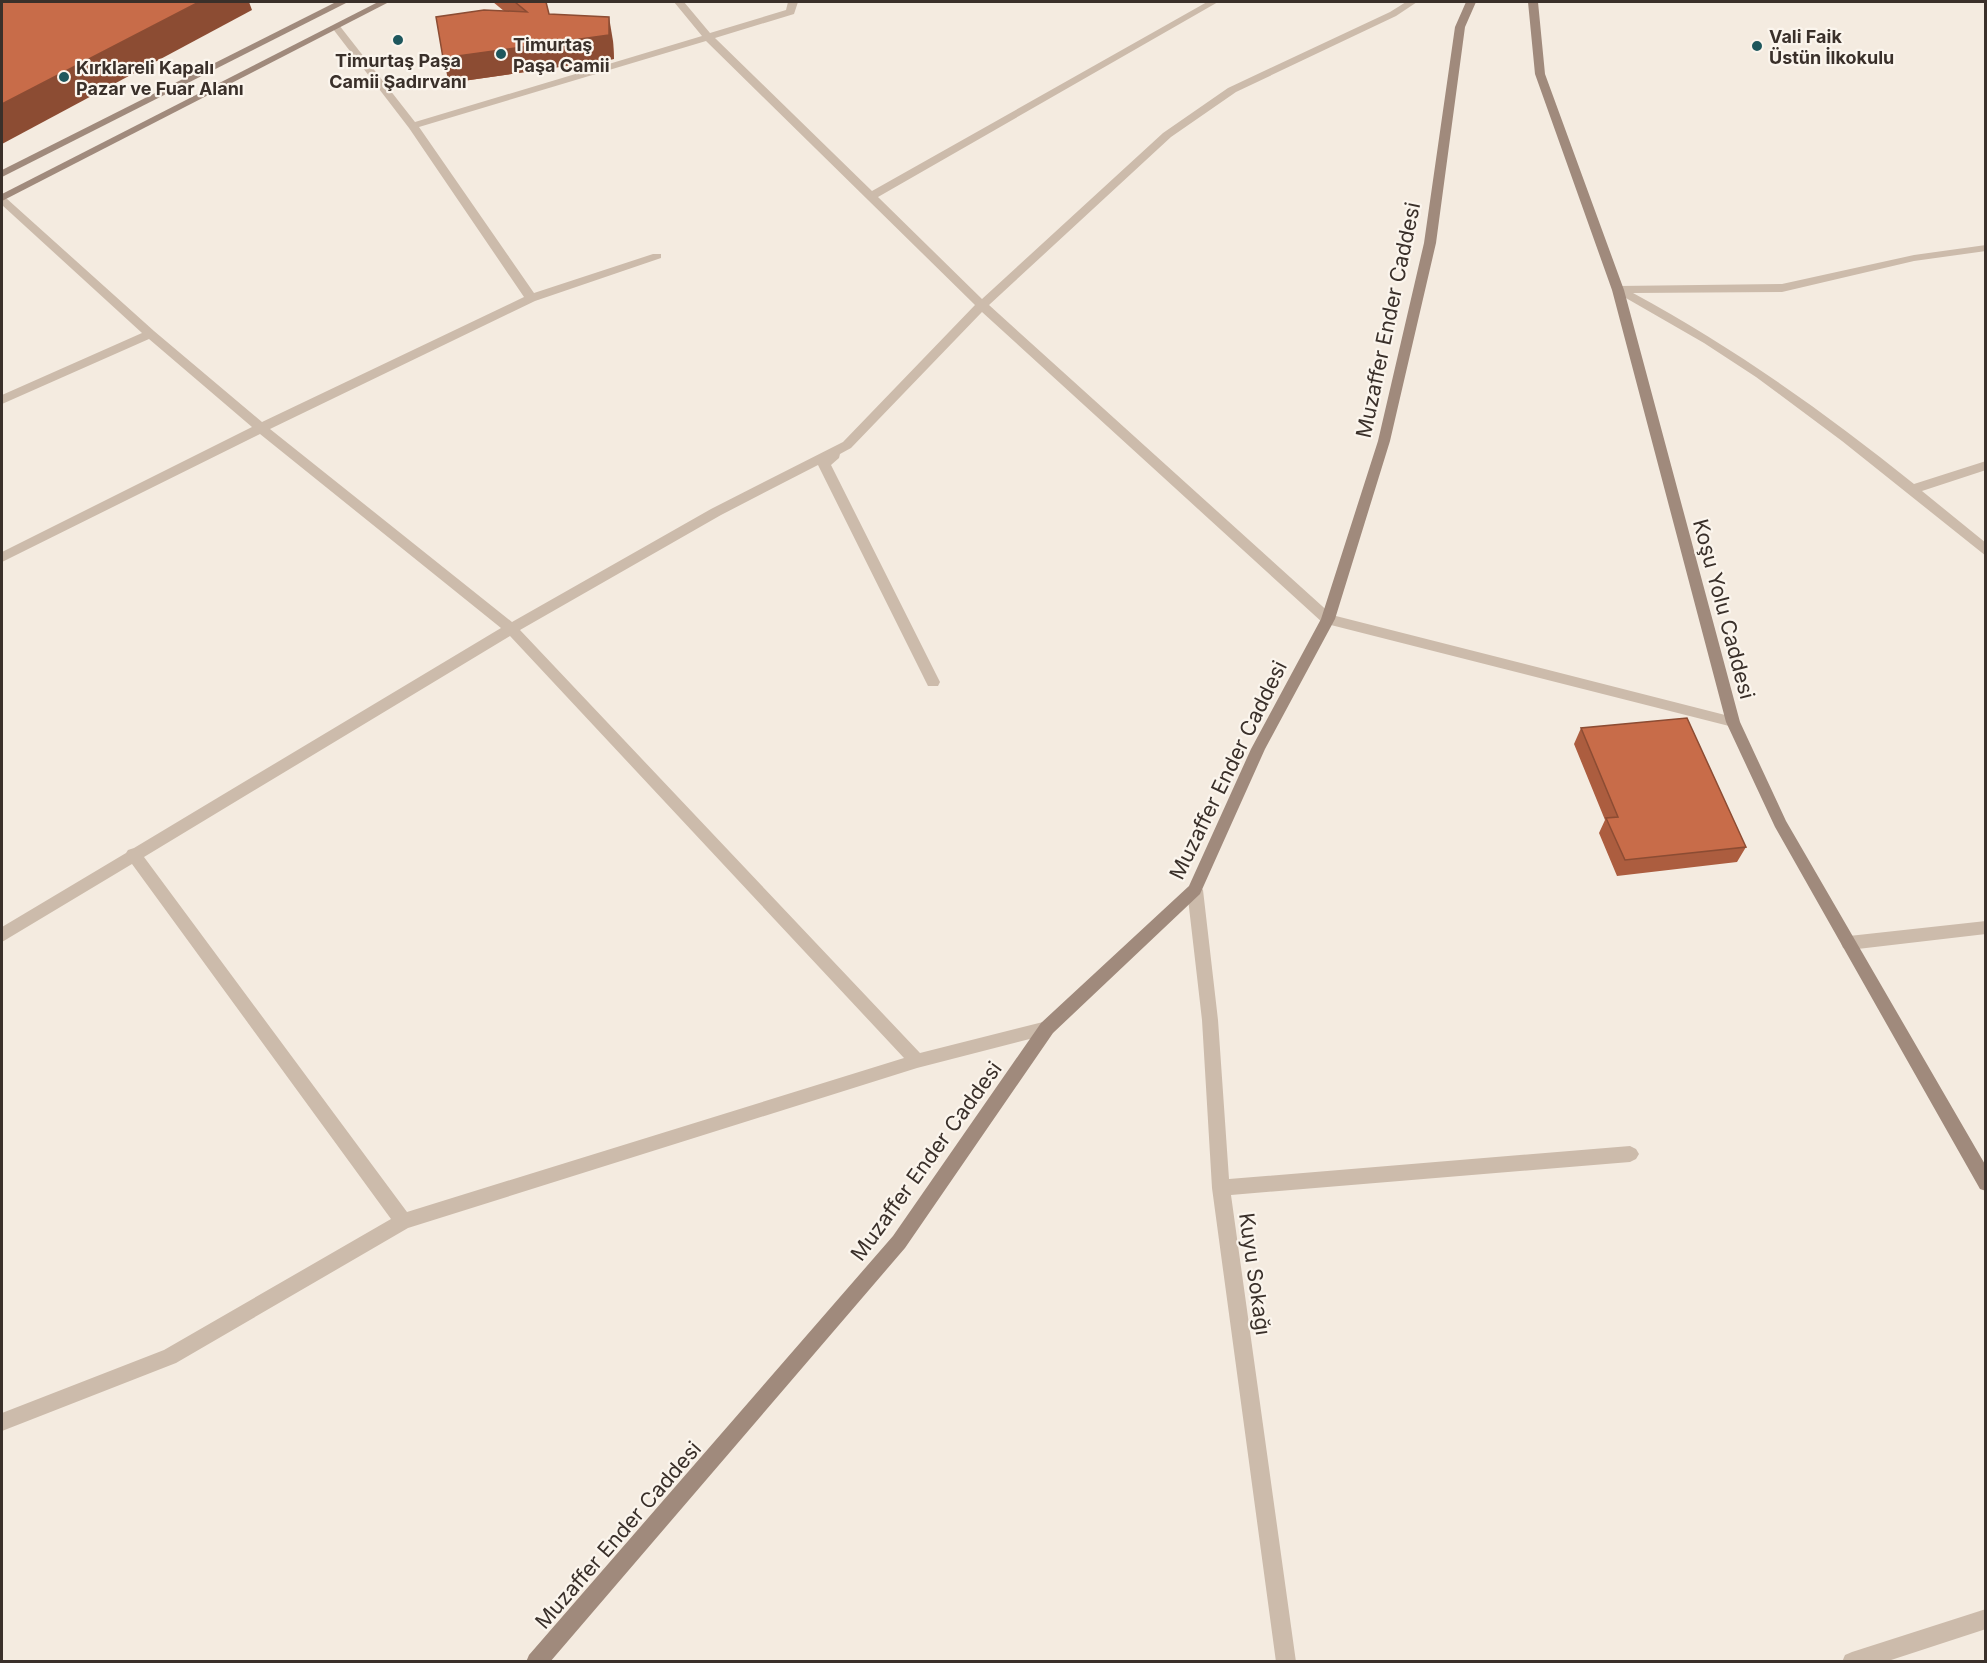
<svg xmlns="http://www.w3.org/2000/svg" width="1987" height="1663" viewBox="0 0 1987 1663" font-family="Inter,sans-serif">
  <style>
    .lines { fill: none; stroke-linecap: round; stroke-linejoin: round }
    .street { fill: #ccbbab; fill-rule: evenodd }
    .secondary { fill: #a08a7c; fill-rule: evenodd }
    .wall { fill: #ac5d3f }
    .shaded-wall { fill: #8c4c33 }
    .building { fill: #c86c49; stroke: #8c4c33; stroke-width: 1.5 }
    .poi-dot { fill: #1e575d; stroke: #fbf5ed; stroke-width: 2 }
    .labels { text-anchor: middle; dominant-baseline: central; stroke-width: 4.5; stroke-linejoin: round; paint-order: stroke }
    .far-poi-label { font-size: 18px; font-weight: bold; fill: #3a302a; stroke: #fbf5ed; text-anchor: start }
    .street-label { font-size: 21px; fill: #3a302a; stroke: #fbf5ed }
  </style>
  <rect width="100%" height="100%" fill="#f4ebe0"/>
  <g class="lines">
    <g class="street">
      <path d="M674,2h10l26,31 76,-23 2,-8h10l-4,12 -79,24 157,153 335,-189h11l-340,195 104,102 181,-166 65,-45 162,-76 16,-10h11l-21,14 -160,76 -65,45 -182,168 343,310 401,102 7,5 -7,5 -410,-104 -341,-311 -131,136 -11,6 -1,4 -8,7 109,217 -2,4h-10l-2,-4 -108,-217 -97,50 -201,115 400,423 127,-32 6,2 2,5 -2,5 -136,35 -509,160 -232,135 -174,68v-18l162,-63 227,-131 -259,-355 -130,78v-15l124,-74 2,-3 6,-2 367,-220 -241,-194 -258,128v-10l250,-125 -103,-88 -147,65v-9l140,-62 -140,-128v-8l4,1 148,133 108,91 262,-125 -115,-169 -76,-99v-4h6l76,97 287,-86zM706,41l269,264 -132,137 -132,67 -199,113 -242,-193 265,-128 126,-43v-4h-8l-119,39 -115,-166zM510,636l394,422 -497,154 -263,-355z"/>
      <path d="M1986,245v6l-72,10 -132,31 -149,1c101,55 192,119 281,191l72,-23v9l-64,21 64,52v13l-144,-115 -86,-64 -52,-34 -92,-53 6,-4 164,-2 132,-29z"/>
      <polygon points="1195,884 1200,886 1203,890 1218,1020 1229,1179 1630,1146 1636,1149 1639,1154 1636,1159 1630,1162 1231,1195 1296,1662 1276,1662 1212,1188 1202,1020 1187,890 1190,886"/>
      <polygon points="1986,921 1986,934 1849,950 1843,948 1841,943 1843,938 1849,936"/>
      <polygon points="1986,1609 1986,1629 1885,1662 1842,1662 1845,1655 1852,1652"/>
    </g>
    <g class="secondary">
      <polygon points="336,2 348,2 2,177 2,170"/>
      <polygon points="378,2 389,2 2,201 2,194"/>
      <polygon points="1466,2 1476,2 1465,27 1436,243 1390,441 1335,619 1265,749 1200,894 1053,1033 905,1248 550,1662 526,1662 529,1655 893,1236 1041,1023 1189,886 1251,749 1321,619 1378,441 1424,243 1455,27"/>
      <polygon points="1528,2 1538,2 1545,74 1624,290 1740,722 1786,821 1986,1166 1986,1191 1980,1189 1775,827 1726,722 1612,290 1535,74"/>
    </g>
  </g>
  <g class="wall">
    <polygon points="493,2 546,2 549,14 613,41 614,59 449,83 504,11"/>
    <polygon points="1581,728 1746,847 1737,862 1617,876 1599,833 1605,820 1574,744"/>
  </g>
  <g class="shaded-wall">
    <polygon points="199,2 249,2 252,10 2,144 2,104"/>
    <polygon points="609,17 613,41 614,59 449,83 443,58"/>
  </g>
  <g class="building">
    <polygon points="2,2 199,2 2,104"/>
    <polygon points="515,2 546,2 549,14 609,17 609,35 443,58 436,17 484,10 527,12"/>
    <polygon points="1687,718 1746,847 1625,860 1606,818 1618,817 1581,728"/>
  </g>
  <g class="poi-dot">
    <circle cx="398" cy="40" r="6"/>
    <circle cx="1757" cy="46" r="6"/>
    <circle cx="501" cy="54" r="6"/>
    <circle cx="64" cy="77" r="6"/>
  </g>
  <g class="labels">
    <g class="far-poi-label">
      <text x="1769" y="36">Vali Faik<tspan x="1769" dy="21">Üstün İlkokulu</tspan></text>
      <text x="513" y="44">Timurtaş<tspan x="513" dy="21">Paşa Camii</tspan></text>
      <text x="398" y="60" text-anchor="middle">Timurtaş Paşa<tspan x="398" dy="21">Camii Şadırvanı</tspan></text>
      <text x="76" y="67">Kırklareli Kapalı<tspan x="76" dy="21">Pazar ve Fuar Alanı</tspan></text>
    </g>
    <g class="street-label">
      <text transform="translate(1388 320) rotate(-78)">Muzaffer Ender Caddesi</text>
      <text transform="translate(1724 609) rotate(75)">Koşu Yolu Caddesi</text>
      <text transform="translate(1228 770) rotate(-64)">Muzaffer Ender Caddesi</text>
      <text transform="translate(926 1161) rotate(-54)">Muzaffer Ender Caddesi</text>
      <text transform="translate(1255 1274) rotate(82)">Kuyu Sokağı</text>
      <text transform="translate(618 1535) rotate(-49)">Muzaffer Ender Caddesi</text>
    </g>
  </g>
  <rect width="1987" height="1663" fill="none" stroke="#3a302a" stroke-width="6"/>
</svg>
